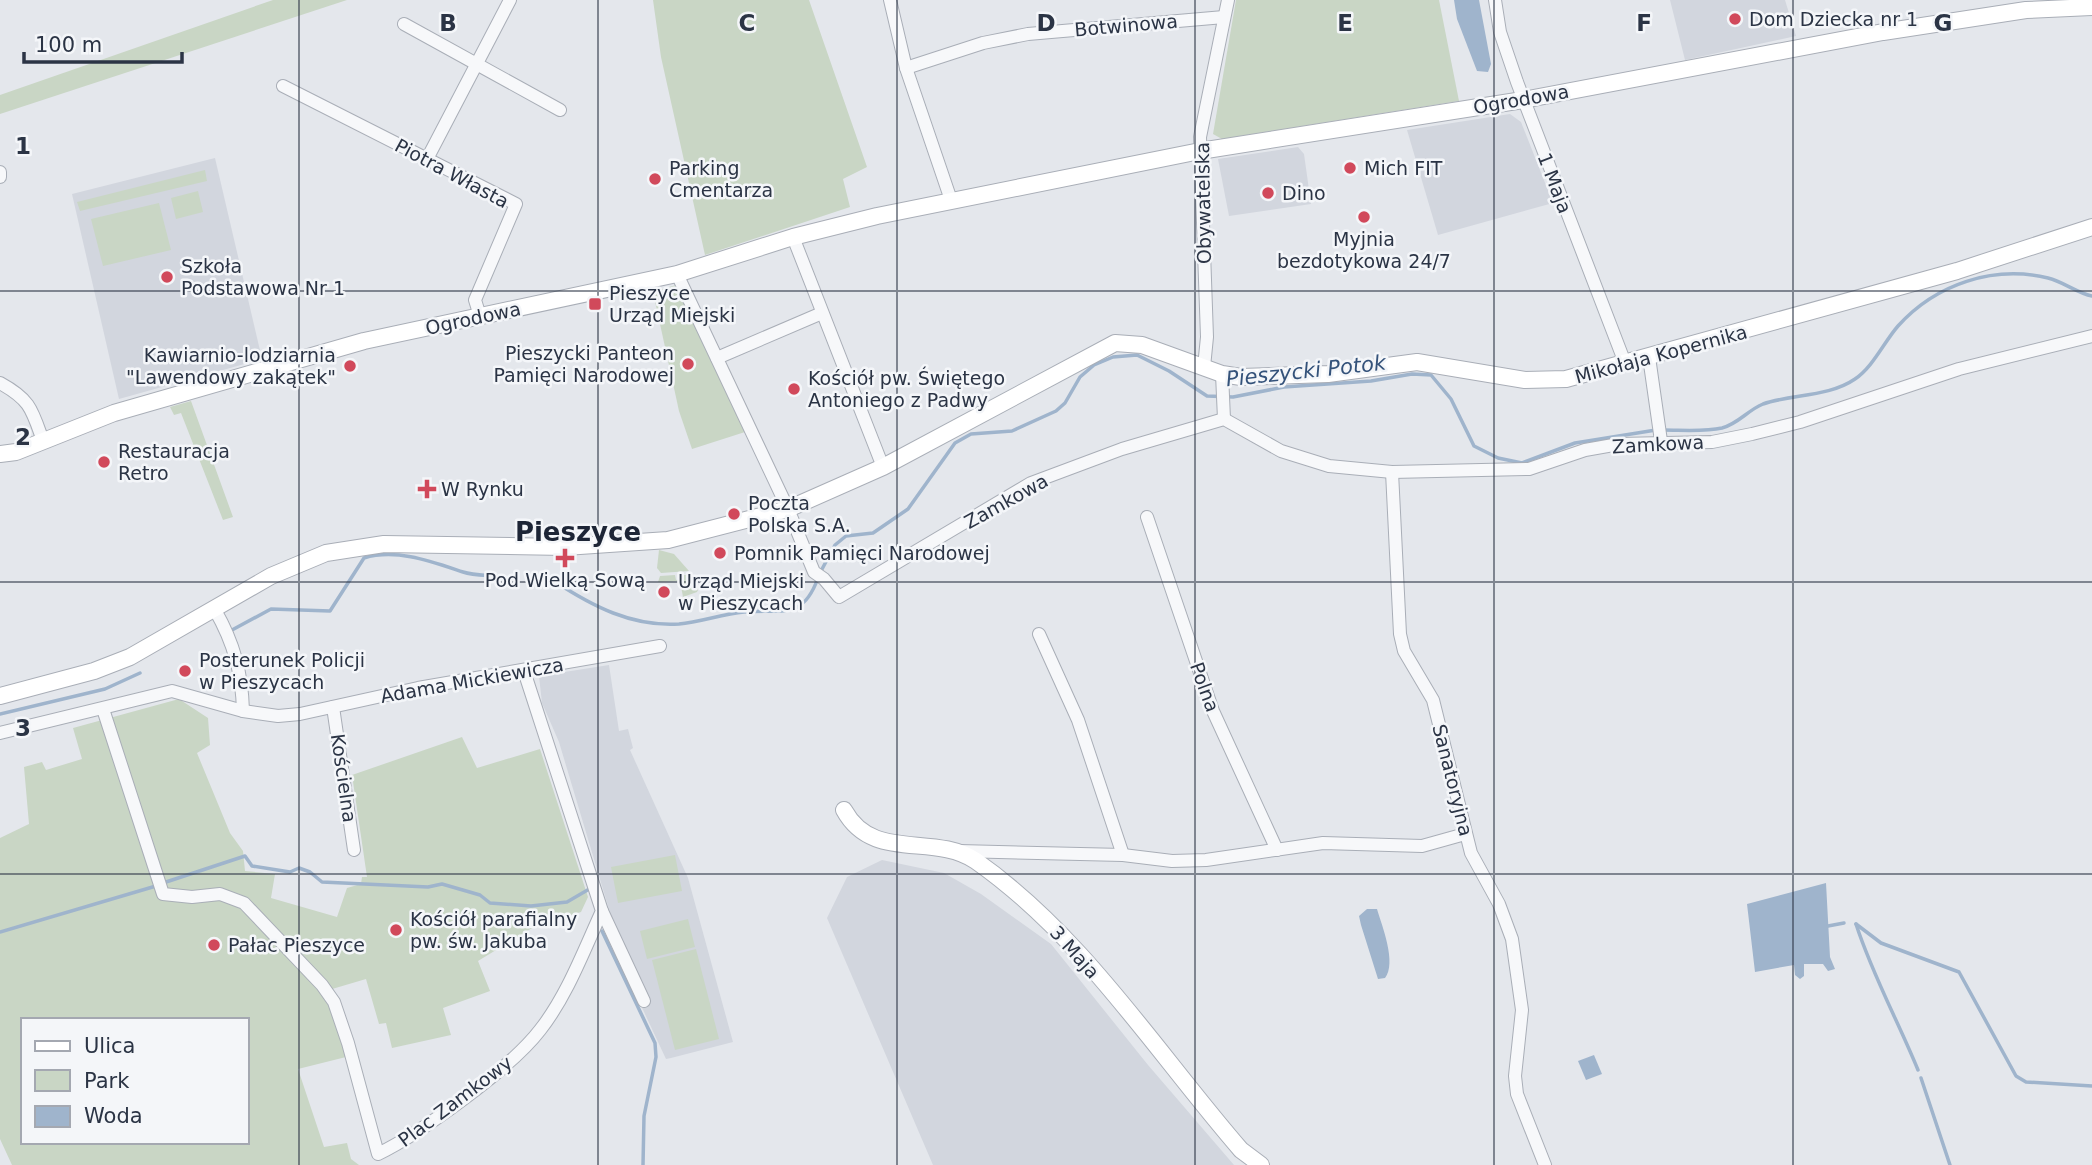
<svg xmlns="http://www.w3.org/2000/svg" width="2092" height="1165" viewBox="0 0 2092 1165" font-family="'DejaVu Sans',sans-serif">
  <style>
    .built { fill: #d2d6de }
    .green { fill: #c9d6c5; fill-rule: evenodd }
    .water { fill: #9fb4cc }
    .lines { fill: none; stroke-linecap: round; stroke-linejoin: round }
    .stream { stroke: #9fb4cc; stroke-width: 3.5 }
    .street-casing { stroke: #a9aeb7; stroke-width: 14 }
    .secondary-casing { stroke: #a9aeb7; stroke-width: 18 }
    .street { stroke: #f7f8fa; stroke-width: 12 }
    .secondary { stroke: #fff; stroke-width: 16 }
    .grid { fill: none; stroke: #2b3445; stroke-width: 2; stroke-opacity: 0.55 }
    .poi-dot { fill: #d1495b; stroke: #f4f6f9; stroke-width: 2.5 }
    .labels { text-anchor: middle; dominant-baseline: central; stroke-width: 5; stroke-linejoin: round; paint-order: stroke }
    .poi-label { font-size: 19px; fill: #2b3445; stroke: #f4f6f9; text-anchor: start }
    .street-label { font-size: 19px; fill: #2b3445; stroke: #f4f6f9 }
    .water-label { font-size: 21px; font-style: italic; fill: #34527a; stroke: #f4f6f9 }
    .district-label { font-size: 26px; font-weight: bold; fill: #1d2536; stroke: #f4f6f9 }
    .grid-label { font-size: 23px; text-anchor: middle; font-weight: bold; fill: #2b3445; stroke: #f4f6f9; stroke-width: 5; stroke-linejoin: round; paint-order: stroke }
  </style>
  <rect width="100%" height="100%" fill="#e4e7ec"/>
  <g class="built">
    <polygon points="1670,0 1785,0 1796,36 1685,60"/>
    <polygon points="1510,114 1521,122 1553,203 1438,235 1407,130"/>
    <polygon points="1298,147 1304,154 1311,204 1229,216 1218,159"/>
    <polygon points="215,158 262,359 119,399 72,194"/>
    <polygon points="609,665 619,731 628,729 633,748 630,750 688,878 733,1042 671,1058 666,1059 609,937 614,926 559,742 542,703 539,676"/>
    <polygon points="882,860 944,873 981,894 1051,944 1148,1065 1234,1165 933,1165 827,918 847,877"/>
  </g>
  <g class="green">
    <polygon points="273,0 347,0 0,114 0,95"/>
    <polygon points="653,0 809,0 867,167 843,179 850,207 705,255 661,57"/>
    <polygon points="1236,0 1439,0 1459,101 1222,139 1213,134"/>
    <polygon points="205,170 207,181 80,211 77,202"/>
    <polygon points="198,191 203,212 176,219 171,198"/>
    <polygon points="159,203 171,250 103,266 91,219"/>
    <polygon points="676,285 745,432 692,449 679,411 653,292"/>
    <polygon points="191,401 233,517 223,520 181,413 174,415 170,407"/>
    <polygon points="659,550 674,554 689,571 661,573 657,568"/>
    <polygon points="675,575 676,580 680,579 680,575 691,575 699,588 697,592 683,597 680,581 658,582 660,576"/>
    <path d="M179,699l29,19 2,27 -13,8 33,80 13,18 2,20 30,3 -4,24 66,19 10,-29 14,-4 1,-7h5l-15,-102 110,-38 15,31 63,-19 48,148 -7,15 -34,10 -38,-10 23,16 -54,33 12,30 -47,17 8,27 -59,13 -6,-25 -7,1 -13,-45 -44,13 10,19 14,46 -48,12 26,78 23,-4 4,16 8,6h-347l-12,-26v-301l29,-14 -5,-57 18,-5 4,8 36,-11 -9,-31zM23,1020h224v122h-224z"/>
    <polygon points="675,855 682,891 618,903 611,867"/>
    <polygon points="688,919 695,947 647,959 640,931"/>
    <polygon points="696,949 719,1039 675,1050 652,960"/>
  </g>
  <g class="water">
    <polygon points="1454,0 1479,0 1491,64 1488,72 1477,71 1457,19"/>
    <polygon points="1826,883 1830,957 1835,969 1828,971 1823,964 1804,964 1804,976 1800,979 1795,975 1794,965 1755,972 1747,904"/>
    <path d="M1367,909h10c5,17 20,54 8,69l-7,1 -17,-54 -2,-9z"/>
    <polygon points="1594,1055 1602,1074 1586,1080 1578,1061"/>
  </g>
  <g class="lines">
    <g class="stream">
      <path d="M1664,430c18,0 40,2 58,-2 16,-4 26,-18 41,-24 29,-10 66,-7 92,-25 18,-12 29,-37 43,-53 38,-42 95,-61 150,-48 16,4 29,15 44,18"/>
      <polyline points="821,571 835,545 846,536 873,533 908,509 955,443 971,434 1012,431 1056,411 1065,403 1080,377 1094,365 1113,357 1137,355 1169,371 1207,396 1233,397 1284,387 1371,381 1412,374 1431,375 1451,399 1474,446 1498,458 1522,463 1575,443 1656,430"/>
      <path d="M554,581c38,25 78,46 125,43 22,-2 43,-10 65,-12 37,-4 58,10 74,-34"/>
      <path d="M232,630l39,-21 59,2 34,-53c33,-10 69,4 99,14 12,4 27,3 39,5"/>
      <polyline points="0,714 105,689 140,673"/>
      <polyline points="163,883 245,856 252,866 290,872 299,868 310,872 322,882 428,887 442,884 480,895 490,903 531,906 567,902 591,888"/>
      <polyline points="1856,924 1881,943 1959,972 2016,1076 2026,1082 2092,1086"/>
      <path d="M1856,924c16,50 42,97 62,146"/>
      <polyline points="1828,926 1844,923"/>
      <polyline points="602,931 655,1043 656,1057 644,1116 643,1165"/>
      <polyline points="0,932 156,886"/>
      <polyline points="1921,1078 1950,1165"/>
    </g>
    <defs>
      <g id="street">
        <polyline points="890,0 906,68 951,200"/>
        <polyline points="1495,0 1500,32 1517,82 1625,363"/>
        <polyline points="404,24 560,110"/>
        <polyline points="906,68 983,43 1028,34 1224,17"/>
        <polyline points="283,86 516,204 475,300 480,316"/>
        <polyline points="427,159 510,0"/>
        <polyline points="0,172 0,177"/>
        <polyline points="793,237 883,467"/>
        <polyline points="677,274 788,509 814,572 824,579 839,597 1031,483 1122,449 1224,419 1281,451 1329,466 1392,472 1529,469 1585,450 1619,444 1712,442 1752,434 1800,422 1959,369 2092,336"/>
        <polyline points="1649,357 1661,441"/>
        <polyline points="717,358 822,313"/>
        <polyline points="1204,367 1207,337 1200,137 1228,0"/>
        <polyline points="1222,374 1224,419"/>
        <path d="M0,383c31,17 32,27 43,58"/>
        <polyline points="1392,472 1400,634 1404,651 1433,700 1471,853 1499,904 1512,939 1522,1010 1515,1076 1517,1094 1545,1165"/>
        <polyline points="1147,517 1213,711 1277,850"/>
        <path d="M215,610c19,33 27,63 28,101"/>
        <polyline points="1039,634 1078,720 1123,855"/>
        <polyline points="333,707 354,850"/>
        <path d="M103,709l60,185 29,3 28,-3 24,9 78,82 12,17 14,41 30,111c43,-21 133,-86 162,-124 27,-34 44,-80 62,-119l-78,-240"/>
        <polyline points="0,733 172,691 243,711 278,716 300,714 418,688 660,646"/>
        <polyline points="959,851 1123,855 1172,861 1206,860 1323,843 1422,846 1465,834"/>
        <polyline points="602,911 644,1001"/>
      </g>
      <g id="secondary">
        <polyline points="0,454 16,452 114,413 364,341 677,274 793,237 877,216 1200,151 1523,100 1883,32 2026,10 2092,7"/>
        <polyline points="0,696 94,671 130,657 271,576 326,553 384,544 565,547 668,540 788,509 883,467 1115,343 1142,345 1222,374 1241,377 1328,374 1417,362 1525,380 1566,379 1957,271 2092,227"/>
        <path d="M844,810c29,53 89,22 132,51 107,75 180,191 265,289l20,15"/>
      </g>
    </defs>
    <use href="#street" class="street-casing"/>
    <use href="#secondary" class="secondary-casing"/>
    <use href="#street" class="street"/>
    <use href="#secondary" class="secondary"/>
  </g>
  <path class="grid" d="M299,0v1165M598,0v1165M897,0v1165M1195,0v1165M1494,0v1165M1793,0v1165M0,291h2092M0,582h2092M0,874h2092"/>
  <g class="poi-dot">
    <circle cx="1735" cy="19" r="7"/>
    <circle cx="1350" cy="168" r="7"/>
    <circle cx="655" cy="179" r="7"/>
    <circle cx="1268" cy="193" r="7"/>
    <circle cx="1364" cy="217" r="7"/>
    <circle cx="167" cy="277" r="7"/>
    <rect x="588" y="297" width="14" height="14" rx="3.5"/>
    <circle cx="688" cy="364" r="7"/>
    <circle cx="350" cy="366" r="7"/>
    <circle cx="794" cy="389" r="7"/>
    <circle cx="104" cy="462" r="7"/>
    <path d="M423.5 478.5h7v7h7v7h-7v7h-7v-7h-7v-7h7z"/>
    <circle cx="734" cy="514" r="7"/>
    <circle cx="720" cy="553" r="7"/>
    <path d="M561.5 547.5h7v7h7v7h-7v7h-7v-7h-7v-7h7z"/>
    <circle cx="664" cy="592" r="7"/>
    <circle cx="185" cy="671" r="7"/>
    <circle cx="396" cy="930" r="7"/>
    <circle cx="214" cy="945" r="7"/>
  </g>
  <g class="labels">
    <g class="poi-label">
      <text x="1749" y="19">Dom Dziecka nr 1</text>
      <text x="669" y="168">Parking<tspan x="669" dy="22">Cmentarza</tspan></text>
      <text x="1364" y="168">Mich FIT</text>
      <text x="1282" y="193">Dino</text>
      <text x="1364" y="239" text-anchor="middle">Myjnia<tspan x="1364" dy="22">bezdotykowa 24/7</tspan></text>
      <text x="181" y="266">Szkoła<tspan x="181" dy="22">Podstawowa Nr 1</tspan></text>
      <text x="609" y="293">Pieszyce<tspan x="609" dy="22">Urząd Miejski</tspan></text>
      <text x="674" y="353" text-anchor="end">Pieszycki Panteon<tspan x="674" dy="22">Pamięci Narodowej</tspan></text>
      <text x="336" y="355" text-anchor="end">Kawiarnio-lodziarnia<tspan x="336" dy="22">"Lawendowy zakątek"</tspan></text>
      <text x="808" y="378">Kościół pw. Świętego<tspan x="808" dy="22">Antoniego z Padwy</tspan></text>
      <text x="118" y="451">Restauracja<tspan x="118" dy="22">Retro</tspan></text>
      <text x="441" y="489">W Rynku</text>
      <text x="748" y="503">Poczta<tspan x="748" dy="22">Polska S.A.</tspan></text>
      <text x="734" y="553">Pomnik Pamięci Narodowej</text>
      <text x="565" y="580" text-anchor="middle">Pod Wielką Sową</text>
      <text x="678" y="581">Urząd Miejski<tspan x="678" dy="22">w Pieszycach</tspan></text>
      <text x="199" y="660">Posterunek Policji<tspan x="199" dy="22">w Pieszycach</tspan></text>
      <text x="410" y="919">Kościół parafialny<tspan x="410" dy="22">pw. św. Jakuba</tspan></text>
      <text x="228" y="945">Pałac Pieszyce</text>
    </g>
    <g class="street-label">
      <text transform="translate(1126 25) rotate(-5)">Botwinowa</text>
      <text transform="translate(1521 99) rotate(-10)">Ogrodowa</text>
      <text transform="translate(452 173) rotate(28)">Piotra Własta</text>
      <text transform="translate(1555 183) rotate(69)">1 Maja</text>
      <text transform="translate(1203 203) rotate(-91)">Obywatelska</text>
      <text transform="translate(473 318) rotate(-12)">Ogrodowa</text>
      <text transform="translate(1661 354) rotate(-15)">Mikołaja Kopernika</text>
      <text transform="translate(1658 444) rotate(-3)">Zamkowa</text>
      <text transform="translate(1006 501) rotate(-29)">Zamkowa</text>
      <text transform="translate(472 680) rotate(-10)">Adama Mickiewicza</text>
      <text transform="translate(1205 687) rotate(70)">Polna</text>
      <text transform="translate(344 778) rotate(82)">Kościelna</text>
      <text transform="translate(1453 780) rotate(76)">Sanatoryjna</text>
      <text transform="translate(1075 952) rotate(48)">3 Maja</text>
      <text transform="translate(455 1101) rotate(-37)">Plac Zamkowy</text>
    </g>
    <g class="water-label">
      <text transform="translate(1306 371) rotate(-6)">Pieszycki Potok</text>
    </g>
    <g class="district-label">
      <text x="578" y="532">Pieszyce</text>
    </g>
  </g>
  <g class="grid-label">
    <text x="448" y="31">B</text>
    <text x="747" y="31">C</text>
    <text x="1046" y="31">D</text>
    <text x="1345" y="31">E</text>
    <text x="1644" y="31">F</text>
    <text x="1943" y="31">G</text>
    <text x="23" y="154">1</text>
    <text x="23" y="445">2</text>
    <text x="23" y="736">3</text>
  </g>
  <rect x="21" y="1018" width="228" height="126" fill="#f4f6f9" stroke="#a4a8b1" stroke-width="2"/>
  <rect x="35" y="1041" width="35" height="10" fill="#ffffff" stroke="#a4a8b1" stroke-width="2"/>
  <text x="84" y="1053" font-size="21" fill="#2b3445">Ulica</text>
  <rect x="35" y="1070" width="35" height="21" fill="#c9d6c5" stroke="#a4a8b1" stroke-width="2"/>
  <text x="84" y="1088" font-size="21" fill="#2b3445">Park</text>
  <rect x="35" y="1106" width="35" height="21" fill="#9fb4cc" stroke="#a4a8b1" stroke-width="2"/>
  <text x="84" y="1123" font-size="21" fill="#2b3445">Woda</text>
  <path d="M24 52v10h158v-10" fill="none" stroke="#2b3445" stroke-width="3.5"/>
  <text x="35" y="52" font-size="21" fill="#2b3445" stroke="#f4f6f9" stroke-width="5" paint-order="stroke">100 m</text>
</svg>
